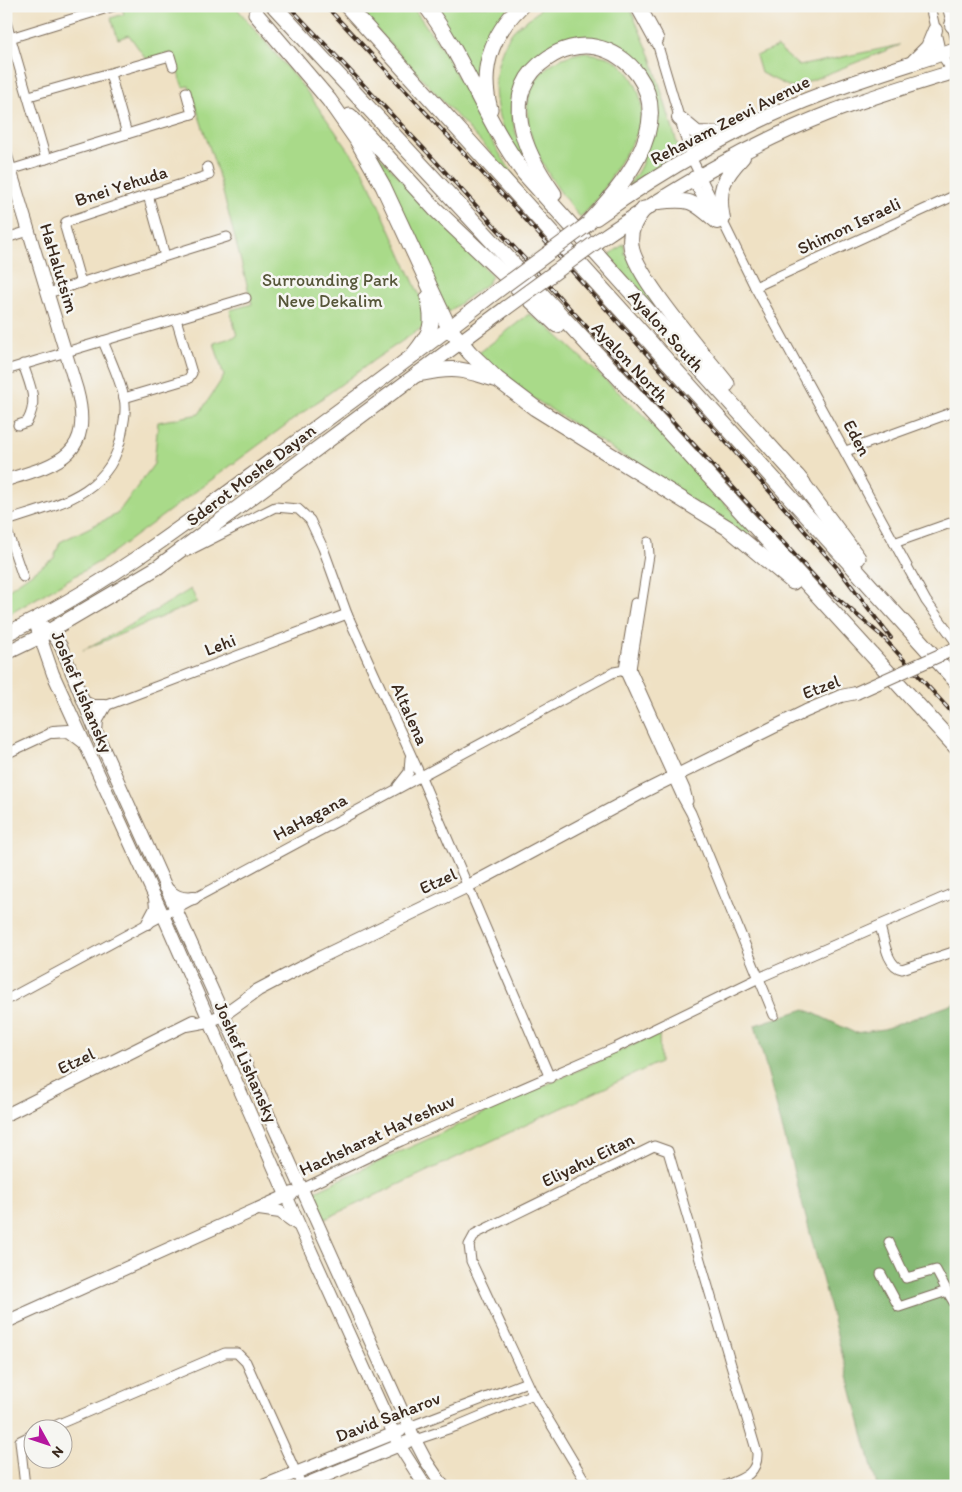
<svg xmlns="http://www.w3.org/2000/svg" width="962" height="1492" viewBox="0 0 962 1492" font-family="Itim,sans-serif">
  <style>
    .green { fill: #a9da89; stroke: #728254 }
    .forest { fill: #86ba75; stroke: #60724a }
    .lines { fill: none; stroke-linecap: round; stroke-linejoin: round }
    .street-casing { stroke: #7a6a58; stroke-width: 11 }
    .secondary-casing { stroke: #7a6a58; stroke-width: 14 }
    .primary-casing { stroke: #7a6a58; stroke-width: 16 }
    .highway-casing { stroke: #7a6a58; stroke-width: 17 }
    .street { stroke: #fff; stroke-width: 9 }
    .secondary { stroke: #fff; stroke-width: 12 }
    .primary { stroke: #fff; stroke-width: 14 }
    .highway { stroke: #fff; stroke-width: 15 }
    .rail-casing { stroke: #3b2a1e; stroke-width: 4 }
    .rail { stroke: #f6f6f2; stroke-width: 2; stroke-dasharray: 5.5; stroke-linecap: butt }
    .secondary-bridge-casing { stroke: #7a6a58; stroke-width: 14; stroke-linecap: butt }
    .primary-bridge-casing { stroke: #7a6a58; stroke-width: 16; stroke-linecap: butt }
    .secondary-bridge { stroke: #fff; stroke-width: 12 }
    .primary-bridge { stroke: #fff; stroke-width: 14 }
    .labels { text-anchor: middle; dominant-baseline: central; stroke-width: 5; stroke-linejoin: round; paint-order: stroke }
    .street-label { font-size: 18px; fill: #3b2a1e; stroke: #f6f6f2 }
    .park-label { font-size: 18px; fill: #565639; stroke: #f6f6f2 }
  </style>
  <rect width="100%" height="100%" fill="#f6f6f2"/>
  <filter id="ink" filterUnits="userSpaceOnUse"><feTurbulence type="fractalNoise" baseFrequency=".02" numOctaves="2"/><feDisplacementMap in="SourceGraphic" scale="10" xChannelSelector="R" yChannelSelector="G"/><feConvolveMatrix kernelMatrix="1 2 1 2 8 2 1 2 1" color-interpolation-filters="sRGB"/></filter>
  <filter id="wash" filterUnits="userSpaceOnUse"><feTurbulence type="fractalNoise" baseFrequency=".0096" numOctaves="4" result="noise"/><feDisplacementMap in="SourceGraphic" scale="20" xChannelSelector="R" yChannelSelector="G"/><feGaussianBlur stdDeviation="1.12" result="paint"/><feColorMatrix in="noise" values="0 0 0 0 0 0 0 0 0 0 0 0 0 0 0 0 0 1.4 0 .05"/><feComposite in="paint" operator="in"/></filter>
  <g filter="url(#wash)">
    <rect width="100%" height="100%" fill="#efe1c4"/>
    <g class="green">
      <polygon points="121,6 235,6 305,89 363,170 427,312 426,325 374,360 104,559 6,616 6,591 54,558 60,542 117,514 154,464 158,422 199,414 224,376 214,343 237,336 230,310 252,304 218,173 189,86 183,87 171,53 146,59 129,35 118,39 111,18 124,14"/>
      <polygon points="355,6 412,6 445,53 488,135 518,182"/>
      <path d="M431,6h79c-26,31 -32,51 -28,91z"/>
      <path d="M542,6h87l22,51 29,96 -52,33c5,-8 14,-18 15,-27 3,-13 2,-28 2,-42 1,-11 4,-26 2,-38 -6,-36 -69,-47 -97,-34 -24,11 -41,50 -37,75 3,22 17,43 27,63 -11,-15 -26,-31 -34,-47 -15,-32 -15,-73 5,-102 8,-12 24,-16 31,-28z"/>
      <polygon points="900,45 792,88 761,73 756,56 777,47 799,66"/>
      <path d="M585,52c7,2 16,3 23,5 23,9 38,41 33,64 -3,16 -15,30 -23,44 -11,19 -21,39 -38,52 -29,-34 -76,-101 -39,-144 12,-13 27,-18 44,-21z"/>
      <polygon points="373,149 492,276 488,283 448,312 370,153"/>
      <polygon points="624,244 625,255 629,257 666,314 662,319 608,256"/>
      <polygon points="529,314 547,326 642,414 751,532 747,536 516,387 479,353"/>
      <polygon points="191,589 197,602 83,650 143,618"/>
      <polygon points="659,1033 660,1062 325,1219 313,1192"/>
    </g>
    <polygon class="forest" points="956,1003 956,1480 946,1486 877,1486 755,1025 805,1009 855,1033 884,1029"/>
  </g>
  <g filter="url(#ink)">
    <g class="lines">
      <defs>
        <g id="street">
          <polyline points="930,6 941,54 953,72 956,64"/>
          <polyline points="947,6 956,41"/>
          <polyline points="6,22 46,159"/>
          <polyline points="655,36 691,157 755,287 926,601 956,642"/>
          <polyline points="7,39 114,6"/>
          <polyline points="110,74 127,134"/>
          <polyline points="29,96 170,56 173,66"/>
          <polyline points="10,170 192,114 186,92"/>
          <polyline points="693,176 696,187 710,211"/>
          <polyline points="148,195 165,256"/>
          <polyline points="6,238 29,231"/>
          <polyline points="81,283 65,227 66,222 209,175 207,167"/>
          <polyline points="755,287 956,195"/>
          <polyline points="48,293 227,237"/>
          <polyline points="6,370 246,298"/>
          <polyline points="124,398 188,379 192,373 176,319"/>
          <path d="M18,425l9,-3c12,-22 3,-36 -4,-58"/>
          <polyline points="846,451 956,411"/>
          <path d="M6,521c50,-16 107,-27 116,-89 2,-11 5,-23 2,-34 -4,-19 -14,-39 -21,-57"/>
          <polyline points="6,528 23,577"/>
          <polyline points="894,543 956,521"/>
          <polyline points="188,551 275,507 298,509 310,520 323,548 347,614 421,777 550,1078"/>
          <polyline points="631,669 685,789 688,801"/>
          <polyline points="631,669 649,555 648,542"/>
          <polyline points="624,670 680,793 691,813 774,1015"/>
          <polyline points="624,670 635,603"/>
          <polyline points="105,706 347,614"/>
          <polyline points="6,754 53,732"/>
          <polyline points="398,786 409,772 410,758"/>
          <path d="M880,926c4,13 7,41 22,43l54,-18"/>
          <polyline points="6,1000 614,672 631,669"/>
          <polyline points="302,1189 401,1141 615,1048 761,977 956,892"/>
          <polyline points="889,1242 906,1278 936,1270 947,1291"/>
          <polyline points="881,1274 899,1307 947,1291 956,1306"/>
          <polyline points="409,1427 527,1382"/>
          <polyline points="45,1430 225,1353 237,1353 246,1362 302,1486"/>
          <polyline points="415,1440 457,1426 533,1394"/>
          <polyline points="25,1486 20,1441 32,1435"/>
          <path d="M588,1486l-55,-92 -62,-133 -2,-16 6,-11 179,-88 14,5 89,302c1,22 -16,26 -33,33"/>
        </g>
        <g id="secondary">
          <path d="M6,156l71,234c17,65 -18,74 -71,90"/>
          <polyline points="35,621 50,631 61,646 96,732 415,1440 426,1461 443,1486"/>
          <polyline points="37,628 53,674 163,915 300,1227 399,1445 425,1486"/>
          <polyline points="84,702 92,706 105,706 97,720 96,732"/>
          <polyline points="53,732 69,731 82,741"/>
          <path d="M165,887c9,9 16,13 29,11"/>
          <polyline points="148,923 156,908 155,898"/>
          <polyline points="187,1025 209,1021 223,1015 258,990 317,959 468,886 643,792 806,711 841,696 856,693"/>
          <polyline points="6,1115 193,1021"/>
          <polyline points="259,1209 280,1212 297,1224"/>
          <polyline points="6,1322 293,1193"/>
          <polyline points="263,1486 400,1431"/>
          <polyline points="301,1486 407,1442"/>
        </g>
        <g id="primary">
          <polyline points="952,25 956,29"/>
          <polyline points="914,61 928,47 935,30"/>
          <polyline points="679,118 697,133 732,134"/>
          <path d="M658,202c33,-4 35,-1 59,20"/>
          <path d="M596,218c67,-48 150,-96 226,-124 44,-17 89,-30 134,-45"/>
          <path d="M723,219c-6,-29 0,-41 20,-62"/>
          <path d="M599,240c73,-50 148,-95 230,-127 41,-16 85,-29 127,-42"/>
          <path d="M6,634c97,-46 181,-111 266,-174 74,-55 149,-109 221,-166"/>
          <polyline points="6,653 39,637 158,567 506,308"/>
        </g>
        <g id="highway">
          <polyline points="274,6 645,406 956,747"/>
          <polyline points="347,6 956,681"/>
          <path d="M426,6c39,52 59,115 98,167l279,310"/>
          <polyline points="638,6 656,39"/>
          <polyline points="256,14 329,100 357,140 383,186 449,328 470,353 497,379 535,408 728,528 793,582"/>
          <path d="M490,109c-11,-40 2,-75 31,-103"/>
          <polyline points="350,116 435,209 557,325"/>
          <path d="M554,194c-28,-39 -59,-101 -6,-136 13,-9 31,-14 47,-11 17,3 33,14 43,28 38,53 -21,118 -56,154"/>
          <path d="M644,209c-9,11 -15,21 -13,36 2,29 75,112 96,139"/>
          <path d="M414,354c17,-21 21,-29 14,-56"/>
          <path d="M418,374c34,-7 43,-6 76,5"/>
          <polyline points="797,476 858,558"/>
        </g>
      </defs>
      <use href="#street" class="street-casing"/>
      <use href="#secondary" class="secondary-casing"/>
      <use href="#primary" class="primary-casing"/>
      <use href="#highway" class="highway-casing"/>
      <use href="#street" class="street"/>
      <use href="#secondary" class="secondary"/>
      <use href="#primary" class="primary"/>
      <use href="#highway" class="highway"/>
      <defs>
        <g id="rail">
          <polyline points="289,6 428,153 824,587 883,637 956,717"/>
          <polyline points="326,6 517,210 733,450 840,571 891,638"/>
        </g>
      </defs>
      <use href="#rail" class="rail-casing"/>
      <use href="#rail" class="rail"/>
      <defs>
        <polyline id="secondary-bridge" points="856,693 956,648"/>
        <g id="primary-bridge">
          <polyline points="493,294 588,224"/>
          <polyline points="506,308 599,240"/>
        </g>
      </defs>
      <use href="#secondary-bridge" class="secondary-bridge-casing"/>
      <use href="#primary-bridge" class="primary-bridge-casing"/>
      <use href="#secondary-bridge" class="secondary-bridge"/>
      <use href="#primary-bridge" class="primary-bridge"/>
    </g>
  </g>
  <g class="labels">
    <g class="street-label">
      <text transform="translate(730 120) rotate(-27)">Rehavam Zeevi Avenue</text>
      <text transform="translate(121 186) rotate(-18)">Bnei Yehuda</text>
      <text transform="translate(849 226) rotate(-25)">Shimon Israeli</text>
      <text transform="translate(59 268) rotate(73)">HaHalutsim</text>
      <text transform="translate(666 331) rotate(48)">Ayalon South</text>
      <text transform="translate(630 362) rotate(47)">Ayalon North</text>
      <text transform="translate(857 438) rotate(62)">Eden</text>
      <text transform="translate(251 475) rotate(-37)">Sderot Moshe Dayan</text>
      <text transform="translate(220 645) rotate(-21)">Lehi</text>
      <text transform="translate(821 687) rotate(-21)">Etzel</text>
      <text transform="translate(82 692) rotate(67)">Joshef Lishansky</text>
      <text transform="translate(410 714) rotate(66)">Altalena</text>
      <text transform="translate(310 817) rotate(-28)">HaHagana</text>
      <text transform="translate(438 881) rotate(-25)">Etzel</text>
      <text transform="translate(76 1061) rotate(-26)">Etzel</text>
      <text transform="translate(246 1062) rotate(66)">Joshef Lishansky</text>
      <text transform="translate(377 1135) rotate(-25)">Hachsharat HaYeshuv</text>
      <text transform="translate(588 1160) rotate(-26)">Eliyahu Eitan</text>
      <text transform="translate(388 1417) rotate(-21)">David Saharov</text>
    </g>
    <g class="park-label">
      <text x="330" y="280">Surrounding Park<tspan x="330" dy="21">Neve Dekalim</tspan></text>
    </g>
  </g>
  <rect width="962" height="1492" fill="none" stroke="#f6f6f2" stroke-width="25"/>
  <g transform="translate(48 1444) rotate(130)"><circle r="24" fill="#f6f6f2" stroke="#aba49d"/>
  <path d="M0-4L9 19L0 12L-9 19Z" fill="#b5179e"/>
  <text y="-8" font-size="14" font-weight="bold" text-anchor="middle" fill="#3b2a1e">N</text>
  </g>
</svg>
